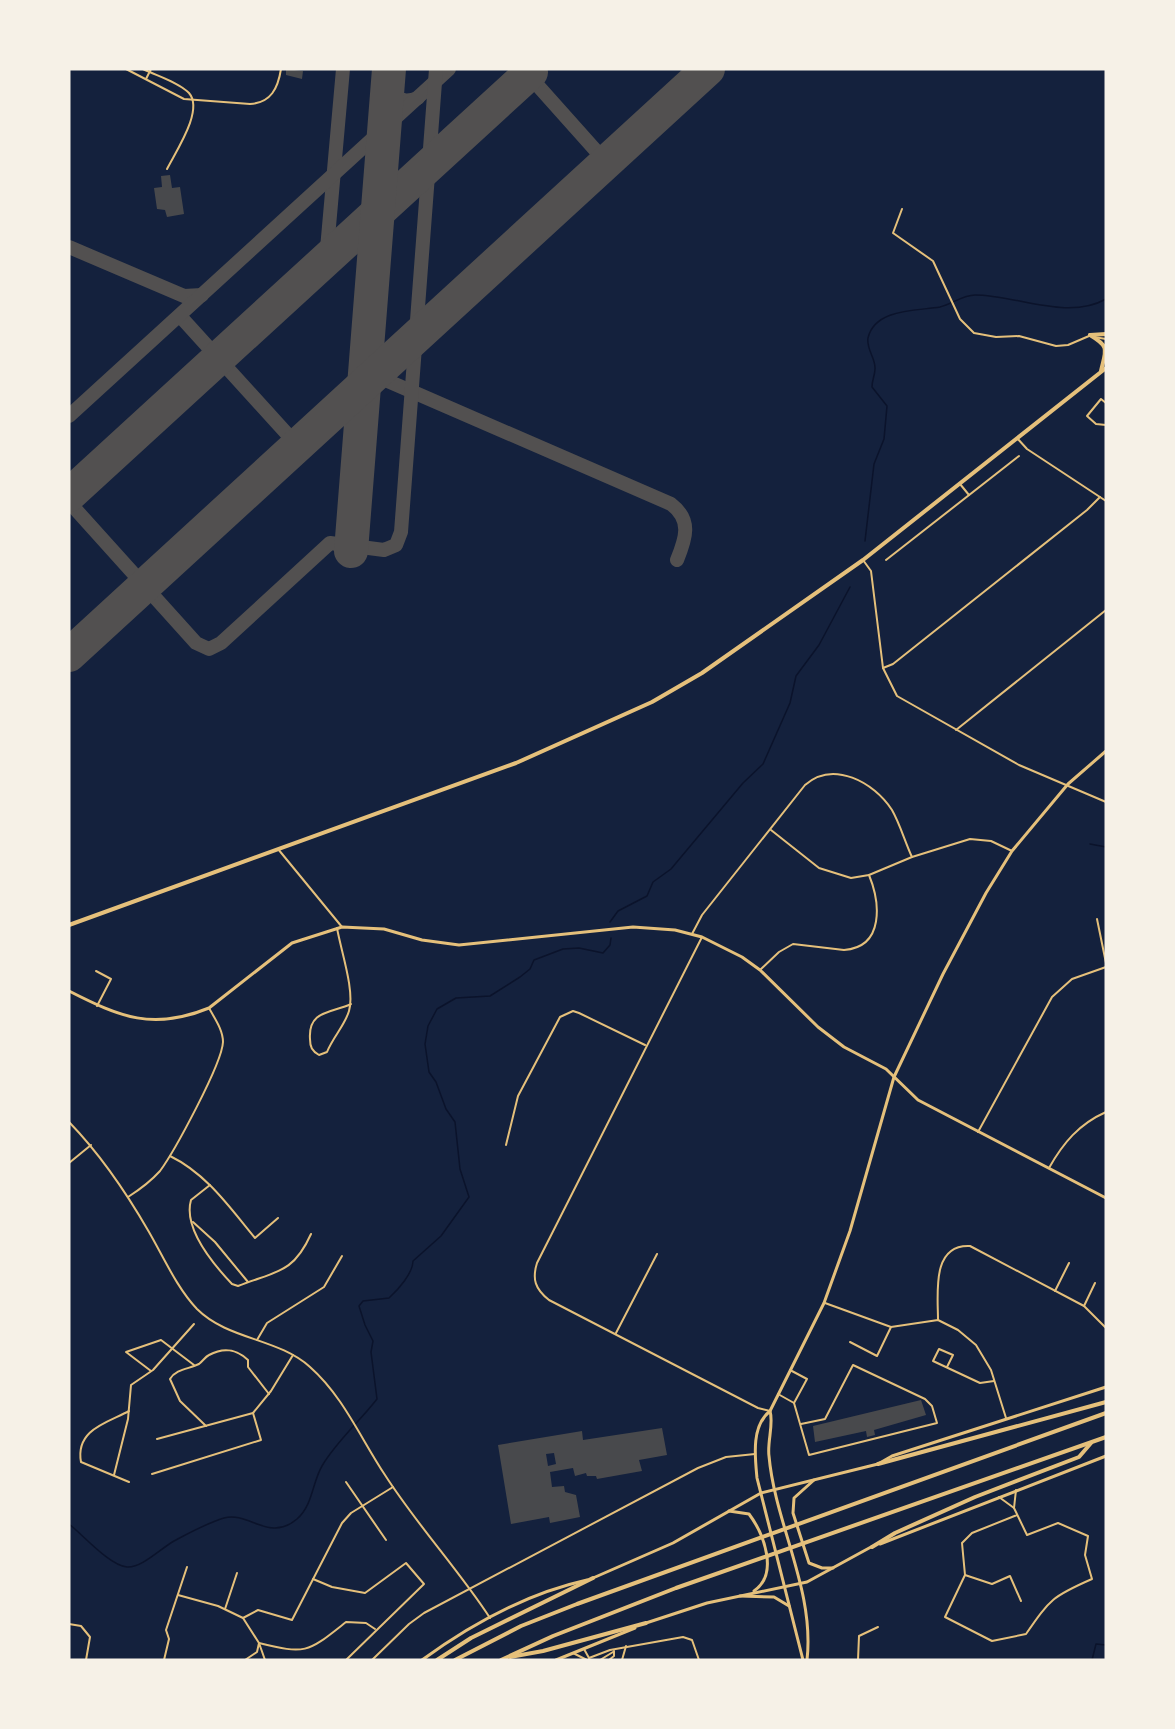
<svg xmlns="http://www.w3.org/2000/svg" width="1175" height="1729" viewBox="0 0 1175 1729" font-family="'Alegreya Sans',sans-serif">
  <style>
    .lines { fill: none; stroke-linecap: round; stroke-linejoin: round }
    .stream { stroke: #0b132b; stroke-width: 1.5 }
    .taxiway { stroke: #525050; stroke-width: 14 }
    .runway { stroke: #525050; stroke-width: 34 }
    .building { fill: #48494c; fill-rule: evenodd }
    .minor { stroke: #e5c07b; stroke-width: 2 }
    .tertiary { stroke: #e5c07b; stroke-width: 3 }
    .secondary { stroke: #e5c07b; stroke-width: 3 }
    .primary { stroke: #e5c07b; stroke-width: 4 }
    .motorway { stroke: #e5c07b; stroke-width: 4 }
  </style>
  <rect width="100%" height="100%" fill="#14213d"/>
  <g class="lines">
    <g class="stream">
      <path d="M865,541l9,-77 10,-25 3,-33 -15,-19c0,-7 3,-12 3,-18 1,-10 -9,-20 -7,-31 7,-30 50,-27 72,-31 12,-3 23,-12 35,-12 42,0 92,26 131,4"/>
      <polyline points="1090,844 1106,847"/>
      <polyline points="610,922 618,911 647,896 653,882 671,869 743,783 763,764 790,703 796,676 819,645 850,587"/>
      <path d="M69,1524c14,11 41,42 58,43 15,1 33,-18 47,-26 15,-8 33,-18 50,-23 25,-7 45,25 73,1 16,-14 15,-36 25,-53 14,-24 38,-45 55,-67l-6,-47 2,-11 -8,-16 -6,-19 4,-5 26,-3c9,-8 24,-25 24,-37l28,-25 28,-39 -9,-28 -5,-47 -9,-13 -10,-27 -7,-10 -4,-28 3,-18 9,-17 19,-11 34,-2 30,-19 10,-8 4,-9 29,-11 16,-1 24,5 7,-8 1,-7"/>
      <polyline points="1092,1660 1096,1644 1106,1645"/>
    </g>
    <g class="taxiway">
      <polyline points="523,69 606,162"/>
      <path d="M389,77c-1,19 11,28 29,21"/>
      <polyline points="69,247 184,296 202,295"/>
      <polyline points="326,260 343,69"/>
      <polyline points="180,316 298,446"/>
      <path d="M374,375l297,129c21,16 15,34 6,56"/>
      <polyline points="69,416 449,69"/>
      <polyline points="69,502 196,643 209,649 221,643 330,543 384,550 396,545 401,532 436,69"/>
    </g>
    <g class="runway">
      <polyline points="69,495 531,72"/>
      <polyline points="351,551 389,69"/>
      <polyline points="69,655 708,69"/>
    </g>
  </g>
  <g class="building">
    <polygon points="286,69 303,71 302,79 286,75"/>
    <polygon points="170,175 172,188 180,187 184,214 167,217 165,210 157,209 154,188 162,187 161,176"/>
    <polygon points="921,1400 926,1415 874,1430 875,1435 867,1437 866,1431 815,1442 813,1426"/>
    <path d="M662,1428l5,27 -28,5 3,11 -45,8 -1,-3h-9l-1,-3 -11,3 -2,-8 -23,4 2,15 12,-1 1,6 11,3 4,22 -30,6 -1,-6 -38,7 -13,-79 84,-14 1,9zM554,1453l2,11 -8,2 -2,-12z"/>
  </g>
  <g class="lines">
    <g class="minor">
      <path d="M126,69l58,30 66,5c21,-1 28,-16 31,-35"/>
      <path d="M143,69c14,7 35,13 46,24 15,17 -13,58 -22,76"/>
      <polyline points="146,79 151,69"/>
      <polyline points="902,209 893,233 933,261 960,319 974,333 996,337 1019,336 1056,346 1068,345 1089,336"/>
      <polyline points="1094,337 1106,339"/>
      <polyline points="1106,403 1101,399 1087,416 1096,424 1106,425"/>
      <polyline points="1017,438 1027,449 1106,501"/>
      <polyline points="960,484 969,495"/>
      <polyline points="863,560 871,571 883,668 897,696 1019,765 1106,802"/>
      <polyline points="886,560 1019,456"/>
      <polyline points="883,668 893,664 1087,510 1100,497"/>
      <polyline points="956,730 1106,610"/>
      <polyline points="771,830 819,868 851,878 869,875 912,857 970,839 991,841 1012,851"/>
      <polyline points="278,849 342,927"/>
      <polyline points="1097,919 1106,963"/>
      <path d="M337,928c4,23 18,63 12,83 -4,14 -16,26 -22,41l-8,3c-7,-4 -9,-8 -9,-16 -2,-29 22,-26 41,-35"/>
      <path d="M692,934l10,-19 103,-130c28,-25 69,-3 87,25 8,14 13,32 20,47"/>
      <path d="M702,937l-165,326c-5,16 -2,26 12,37l209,108 12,3"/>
      <path d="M760,970l19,-18 14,-8 51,6c41,-3 36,-48 25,-75"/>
      <polyline points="96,971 111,979 97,1006"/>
      <path d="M69,1122c32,33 57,70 80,110 15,26 28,56 48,77 31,31 81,29 113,58 33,29 51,72 75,108 32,50 73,94 105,143"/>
      <polyline points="978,1132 1052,997 1072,979 1106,967"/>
      <polyline points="506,1145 518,1096 560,1017 573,1011 579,1013 645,1045"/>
      <path d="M170,1156c37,18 60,52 85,82l23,-20"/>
      <polyline points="69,1163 91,1145"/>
      <path d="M1049,1168c14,-25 30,-44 57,-56"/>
      <path d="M210,1185l-19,15c-8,28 23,65 41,84l6,2c38,-15 55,-12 73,-52"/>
      <path d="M128,1197c11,-7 23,-16 32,-26 14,-19 62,-107 63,-129 0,-12 -8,-23 -14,-34"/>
      <polyline points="193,1222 215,1242 248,1282"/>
      <polyline points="1055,1291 1069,1263"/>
      <polyline points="825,1303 891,1327 938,1320 958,1330 976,1345 991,1370 1006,1418"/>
      <polyline points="1084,1306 1095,1283"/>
      <path d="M938,1320c0,-26 -7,-76 32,-74l114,60 22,22"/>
      <polyline points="616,1333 657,1254"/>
      <polyline points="257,1340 267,1323 324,1287 342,1256"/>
      <polyline points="850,1342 877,1356 891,1327"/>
      <polyline points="947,1367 953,1355 939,1349 933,1361 980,1383 994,1381"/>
      <polyline points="151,1371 126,1352 161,1340 194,1365"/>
      <polyline points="778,1394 794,1403 807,1379 790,1370"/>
      <polyline points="794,1403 809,1455 937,1423 932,1406 925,1399 853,1365 825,1419 801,1424"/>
      <path d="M206,1426l-26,-25 -10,-22c6,-10 19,-10 29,-15 4,-3 6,-7 10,-9 15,-8 27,-6 39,5v7l21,27"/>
      <polyline points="157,1439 253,1413 271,1391 293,1355"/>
      <polyline points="152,1474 261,1440 253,1413"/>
      <polyline points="114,1475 128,1419 131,1385 153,1370 194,1324"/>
      <path d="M129,1482l-48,-20c-6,-33 28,-40 48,-51"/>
      <polyline points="346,1482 386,1540"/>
      <path d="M999,1497l15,11 13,27 31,-12 30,13 -3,19 7,24c-39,17 -42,20 -66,55l-34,7 -47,-24 20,-42 -3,-32 10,-10 45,-18"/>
      <polyline points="1014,1508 1016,1490"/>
      <polyline points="965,1575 992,1584 1010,1576 1021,1601"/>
      <polyline points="313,1579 332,1587 365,1593 406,1563 424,1584 346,1660"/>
      <polyline points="178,1595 218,1606 243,1618 258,1610 292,1620 342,1523 351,1513 393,1487"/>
      <polyline points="225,1609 237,1573"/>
      <path d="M243,1618l16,25c48,12 49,9 87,-21l20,1 9,6"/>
      <polyline points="69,1624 81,1626 90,1637 86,1660"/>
      <polyline points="584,1649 589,1658 610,1650 683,1637 692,1640 699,1660"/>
      <polyline points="573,1653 587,1660"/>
      <polyline points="164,1660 169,1639 166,1630 187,1567"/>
      <polyline points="245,1660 257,1652 259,1643 265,1660"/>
      <polyline points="372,1660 409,1624 424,1613 698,1468 726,1457 755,1454"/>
      <polyline points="600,1660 613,1652"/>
      <polyline points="609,1660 614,1656 614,1651"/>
      <polyline points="622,1660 626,1646"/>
      <polyline points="858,1660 859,1636 878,1627"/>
    </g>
    <g class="tertiary">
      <path d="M69,991c51,26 84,40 140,17l83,-65 50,-16 42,2 38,11 37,5 174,-18 42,3 27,7 40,20 18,13 58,57 26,20 42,22 32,31 188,98"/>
      <path d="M770,1411c4,13 -3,31 -1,45 6,68 46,134 38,204"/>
      <path d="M803,1660l-46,-182c-2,-21 -6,-52 13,-67l54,-108 26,-72 44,-154 49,-103 43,-81 26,-42 56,-67 38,-33"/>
    </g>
    <g class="secondary">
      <polyline points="814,1480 794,1498 793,1513 809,1563 822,1568 833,1568"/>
      <path d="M729,1511l20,3c15,20 30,60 5,77"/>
      <polyline points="880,1544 1106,1456"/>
      <polyline points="593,1578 673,1543 761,1493 878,1464 892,1456 1106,1387"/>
      <polyline points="740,1596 774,1597 789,1606"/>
      <polyline points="646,1623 707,1603 807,1582 871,1547"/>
      <path d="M422,1660c48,-35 106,-67 165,-80"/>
      <polyline points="556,1660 635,1628"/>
    </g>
    <g class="primary">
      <path d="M1090,335c20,12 16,14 11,36"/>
      <polyline points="1090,335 1106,334"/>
      <polyline points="69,925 516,763 652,702 702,673 863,560 1106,368"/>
    </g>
    <g class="motorway">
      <polyline points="878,1464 1106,1402"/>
      <polyline points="872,1547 895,1533 975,1497 1079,1457 1091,1443"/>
      <polyline points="510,1657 543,1651 646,1623"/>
      <polyline points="437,1660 471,1638 593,1578"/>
      <polyline points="455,1660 521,1626 577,1604 1106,1413"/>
      <polyline points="501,1660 553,1636 676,1588 1106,1437"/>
    </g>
  </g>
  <rect width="1175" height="1729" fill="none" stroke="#f6f1e7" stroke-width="141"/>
</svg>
